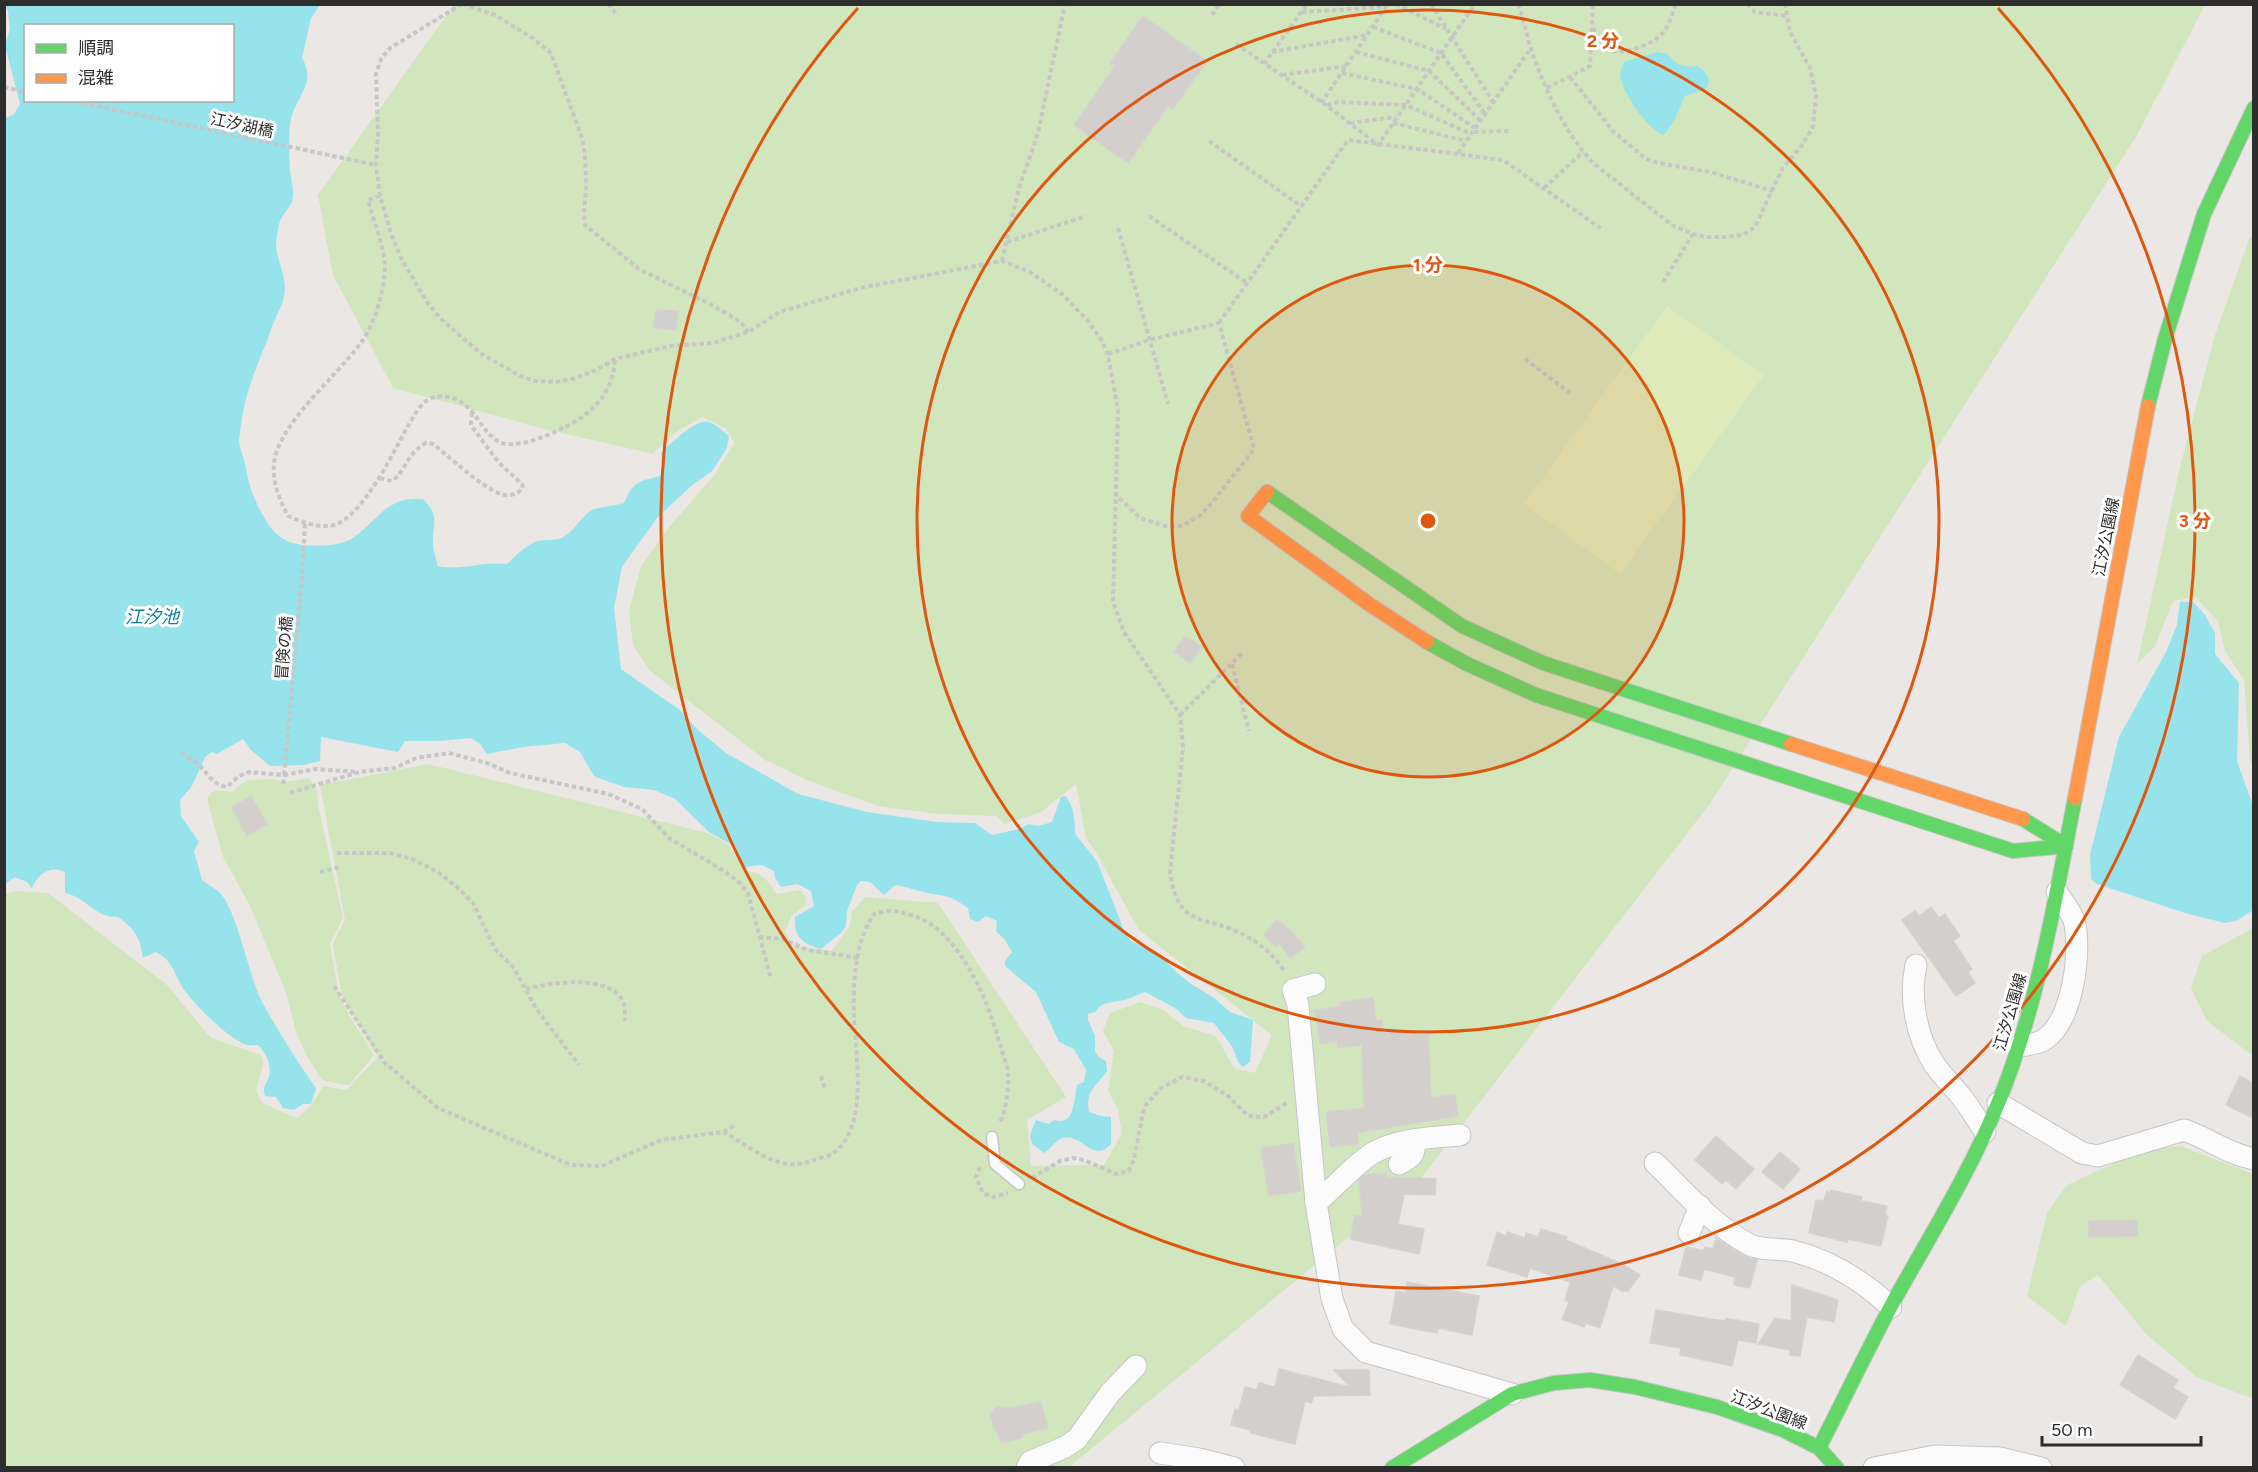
<svg xmlns="http://www.w3.org/2000/svg" width="2258" height="1472" viewBox="0 0 2258 1472" font-family="Figtree,'Noto Sans JP',sans-serif">
  <style>
    .green { fill: #d2e6bd }
    .pitch { fill: #deeaba }
    .water { fill: #97e3ec; fill-rule: evenodd }
    .building { fill: #d2cfcd; stroke: #d5d3d0; stroke-width: 1.5 }
    .lines { fill: none; stroke-linecap: round; stroke-linejoin: round }
    .lane-casing { stroke: #c6c6c6; stroke-width: 13 }
    .street-casing { stroke: #c6c6c6; stroke-width: 23 }
    .fast-casing { stroke: #c6c6c6; stroke-width: 16 }
    .slow-casing { stroke: #c6c6c6; stroke-width: 16 }
    .path { stroke: #c7c7c7; stroke-width: 4; stroke-dasharray: 4.5 3; stroke-linecap: butt }
    .lane { stroke: #fcfbfb; stroke-width: 10 }
    .street { stroke: #fcfbfb; stroke-width: 21 }
    .fast { stroke: #63d668; stroke-width: 14 }
    .slow { stroke: #ff974d; stroke-width: 14 }
    .ring { fill: none; stroke: #df570e; stroke-width: 3 }
    .labels { text-anchor: middle; dominant-baseline: central; stroke-width: 6; stroke-linejoin: round; paint-order: stroke }
    .street-label { font-size: 16px; fill: #2d2d2d; stroke: #fff }
    .water-label { font-size: 18px; font-style: italic; fill: #0d7e9a; stroke: #fff }
    .centre { fill: #df570e; stroke: #fff; stroke-width: 3 }
    .ring-label { font-size: 18px; text-anchor: middle; font-weight: bold; fill: #df570e; stroke: #fff; stroke-width: 6; stroke-linejoin: round; paint-order: stroke }
  </style>
  <rect width="100%" height="100%" fill="#eae7e4"/>
  <g class="green">
    <path d="M454,5h1751l-68,130 -428,670 -287,372 -353,290 -1064,1v-573l9,-4 34,2 119,92 44,53 50,17 2,9 -7,27 6,12 35,15 12,-10 15,-22 22,4 32,-33 -36,-60 -9,-53 12,-25 -25,-134 108,-21 280,69 21,12 14,25c18,3 24,8 33,24l24,-4 6,7 -1,9 -13,9 -7,17 9,14 38,5 18,-25 2,-15 14,-14 72,6 128,194 -39,23 4,46 73,-1 18,-31 -4,-24 -10,-19 6,-40 -11,-20 7,-18 30,-11 23,8 20,16 33,10 18,32 21,5 17,-38 -133,-105 -45,-81 -8,-11 -10,-54 -35,28 -36,12 -9,-8 -59,-2 -59,-8 -71,-26 -42,-20 -116,-90 -16,-25 -4,-34 12,-45 29,-40 46,-53 18,-30 -7,-14 -25,-12 -29,17 -20,20 -108,-25 -152,-41 -60,-113 -15,-80z"/>
    <polygon points="2250,237 2253,237 2253,768 2250,760 2244,680 2225,651 2218,622 2196,597 2173,601 2155,646 2137,664 2180,467 2215,335"/>
    <polygon points="309,778 317,791 318,805 343,918 330,944 339,996 350,1017 374,1055 349,1085 343,1085 322,1080 307,1056 296,1032 287,995 250,906 223,857 207,799 212,792 219,790 231,792 247,780 273,779 284,782"/>
    <polygon points="2253,928 2253,1056 2207,1021 2191,989 2202,956"/>
    <polygon points="2181,1146 2253,1174 2253,1399 2197,1377 2147,1335 2098,1275 2080,1286 2066,1326 2027,1296 2047,1213 2067,1185 2145,1149"/>
  </g>
  <polygon class="pitch" points="1667,306 1764,375 1620,574 1524,504"/>
  <g class="water">
    <path d="M5,5h315l-9,13 -9,40c16,27 -9,40 -12,67 -1,14 -1,31 0,45 1,9 4,19 3,27 -1,9 -7,13 -11,20 -4,6 -5,19 -6,26 0,15 9,30 9,45 0,15 -10,28 -14,42 -12,32 -26,61 -30,95 -1,6 -2,13 -2,18 2,8 5,15 6,22 3,14 6,27 12,39 8,16 17,34 36,39 13,4 46,4 58,-4 28,-18 34,-43 72,-40 17,18 10,22 10,44 0,7 3,16 5,23 23,5 44,-5 69,-2 8,-8 20,-19 30,-23 8,-2 17,0 24,-3 14,-6 18,-20 31,-28 5,-3 23,-4 32,-7 10,-24 16,-21 39,-28l-2,-22c9,-9 35,-35 48,-31 8,3 14,9 20,14l-2,12 -15,23 -21,15 -34,32 -35,49 -8,41 7,61 59,41 17,19 29,24 72,41 69,18 70,10 38,1 17,12 27,-6 9,-5 10,2 14,-4 9,-25 5,-1c8,12 9,23 9,38l22,27 28,72 6,8 28,13 15,16 17,14 22,13 17,15 23,8 -3,42 -7,5 -5,-5 -5,-14 -19,-25 -28,-5 -11,-10 -30,-16 -20,8 -18,3 -7,3 -5,6 -7,2v6l7,16v16l5,6 6,3 1,10c-11,16 -22,19 -18,41l12,4 10,1v27c-19,20 -28,-11 -48,-6 -8,2 -12,11 -19,15l-12,-9 -2,-9 6,-15 13,4 5,-4c21,7 20,-21 23,-35l7,-3 2,-12 -12,-21 -15,-7 -23,-50 -31,-26v-5l7,-9 -7,-12 -9,-9 1,-10 -11,-5 -8,6 -8,-3 -2,-11c-19,-13 -20,-11 -40,-15 -12,-2 -22,-7 -33,-8l-11,10 -14,-13 -9,-1 -4,4 -10,26 -1,15 -5,7 -20,16c-18,-4 -28,-13 -26,-32l19,-11 -3,-15 -14,-7 -16,3 -6,-9 -1,-7 -12,-6 -18,2 -8,-20 -27,-15 -34,-33 -21,-9 -30,-3 -23,-8 -7,-3 -14,-24 -15,-9 -42,4 -36,7 -7,-10 -9,-6 -33,3h-33l-7,11 -77,-15 -1,24 -16,4 -34,1 -19,-16 -8,-11 -26,15 -5,-2 -7,5 -13,29 -12,14 1,16 18,26 -5,9 8,29c5,4 11,7 16,11 19,16 30,84 44,111 16,29 34,58 54,86l-5,16h-8l-9,6 -11,-2 -7,-11 -11,-1c-3,-9 1,-11 4,-19 3,-12 -3,-24 -11,-32 -4,0 -10,1 -14,-1 -19,-9 -46,-36 -59,-53 -11,-15 -11,-31 -30,-39l-12,6c-3,-22 -8,-28 -25,-41 -24,1 -31,-20 -53,-24v-21c-15,-7 -27,2 -33,16l-5,-6 -12,-5 -10,7 -1,-765 10,-5 6,-10 -15,-59 5,-16 -2,-18zM26,26h206v74h-206z"/>
    <path d="M1657,52l11,2c8,11 16,14 29,12 8,5 12,9 12,17l-4,6 -20,7 -11,25 -10,14c-17,-5 -41,-42 -44,-59 0,-4 2,-9 4,-14z"/>
    <polygon points="2180,602 2193,602 2205,615 2215,633 2215,654 2239,683 2237,761 2253,806 2253,910 2238,920 2225,923 2185,913 2097,884 2091,879 2090,855 2119,737 2166,652 2177,625"/>
  </g>
  <g class="building">
    <polygon points="1143,16 1207,61 1173,109 1168,106 1128,163 1074,125 1115,66 1110,63"/>
    <polygon points="656,310 678,311 676,330 654,328"/>
    <polygon points="1185,636 1202,647 1190,663 1174,652"/>
    <polygon points="251,796 267,824 247,836 232,807"/>
    <polygon points="1931,907 1939,918 1945,914 1960,936 1953,941 1972,969 1968,972 1975,983 1956,996 1902,920 1915,911 1919,916"/>
    <polygon points="1277,920 1291,931 1305,947 1290,958 1279,943 1276,947 1264,935"/>
    <polygon points="1373,998 1376,1021 1382,1020 1383,1032 1428,1031 1431,1098 1455,1094 1458,1116 1357,1133 1358,1144 1330,1147 1326,1112 1364,1108 1362,1045 1338,1048 1337,1041 1320,1044 1315,1010 1340,1007 1340,1002"/>
    <polygon points="2240,1076 2253,1083 2253,1118 2226,1105"/>
    <polygon points="1716,1136 1754,1169 1736,1189 1726,1180 1722,1184 1695,1160"/>
    <polygon points="1293,1143 1301,1191 1269,1196 1261,1148"/>
    <polygon points="1780,1152 1800,1169 1783,1189 1762,1172"/>
    <polygon points="1386,1173 1387,1177 1436,1179 1435,1195 1404,1194 1398,1224 1424,1229 1419,1254 1350,1239 1355,1215 1362,1216 1359,1180 1365,1175"/>
    <polygon points="1831,1190 1862,1197 1861,1201 1887,1206 1885,1216 1888,1216 1881,1246 1848,1239 1847,1242 1809,1233 1816,1200 1824,1201 1827,1191 1830,1194"/>
    <polygon points="2137,1220 2138,1236 2089,1237 2088,1221"/>
    <polygon points="1541,1229 1567,1237 1566,1240 1622,1264 1640,1275 1628,1291 1622,1291 1613,1286 1600,1328 1585,1323 1584,1327 1562,1319 1569,1302 1565,1300 1570,1282 1530,1268 1527,1277 1487,1265 1497,1232 1506,1236 1507,1232 1525,1238 1526,1233 1538,1237"/>
    <polygon points="1716,1238 1742,1255 1757,1260 1750,1288 1734,1285 1735,1277 1704,1269 1701,1280 1679,1275 1686,1247 1703,1251 1705,1247 1713,1249"/>
    <polygon points="1407,1282 1479,1296 1472,1335 1438,1328 1437,1333 1390,1324 1396,1291 1405,1293"/>
    <polygon points="1792,1285 1838,1300 1834,1322 1807,1317 1800,1356 1790,1355 1790,1350 1758,1344 1775,1318 1791,1321"/>
    <polygon points="1656,1310 1711,1319 1725,1321 1726,1318 1759,1324 1756,1343 1738,1340 1732,1366 1680,1355 1681,1348 1650,1343"/>
    <polygon points="2138,1355 2178,1380 2173,1388 2188,1397 2175,1419 2120,1385"/>
    <polygon points="1279,1369 1350,1387 1334,1370 1369,1370 1370,1395 1314,1396 1311,1403 1305,1401 1295,1444 1250,1433 1250,1430 1231,1425 1235,1409 1239,1410 1245,1387 1257,1390 1259,1383 1275,1387"/>
    <polygon points="1041,1402 1048,1428 1023,1434 1022,1438 1001,1443 990,1416 996,1407 1011,1408"/>
  </g>
  <g class="lines">
    <defs>
      <polyline id="lane" points="992,1137 995,1164 1019,1184"/>
      <g id="street">
        <path d="M1916,965c-7,32 0,71 18,99 9,13 21,24 30,36 7,10 14,21 21,32"/>
        <polyline points="1315,984 1293,990 1298,1005 1316,1203 1332,1299 1343,1329 1366,1352 1512,1394"/>
        <path d="M2019,1046c7,-1 16,-2 23,-5 31,-17 40,-90 32,-121 -3,-9 -12,-19 -17,-28"/>
        <path d="M1998,1103l84,50 16,3 86,-26c24,8 44,24 70,29"/>
        <path d="M1655,1163c29,28 58,62 93,81 13,7 32,4 45,7 39,10 70,30 98,56"/>
        <path d="M1399,1164c13,-7 17,-9 15,-24"/>
        <path d="M1316,1203c16,-13 41,-41 57,-50 26,-15 58,-15 87,-18"/>
        <polyline points="1689,1233 1700,1206"/>
        <polyline points="1160,1453 1199,1459 1234,1468"/>
        <polyline points="1027,1468 1030,1462 1065,1447 1077,1439 1110,1393 1136,1366"/>
        <polyline points="1874,1468 1935,1456 2000,1458 2041,1468"/>
      </g>
      <g id="fast">
        <polyline points="2148,406 2165,339 2204,214 2254,108"/>
        <polyline points="1267,492 1462,626 1543,663 1791,744"/>
        <polyline points="1427,642 1467,664 1536,695 2013,851 2066,846 2023,819"/>
        <path d="M1819,1448c24,-47 47,-95 72,-142 37,-67 79,-133 108,-205 39,-96 56,-201 76,-303"/>
        <polyline points="1392,1468 1512,1394 1554,1383 1590,1380 1635,1387 1717,1407 1783,1430 1819,1448 1837,1468"/>
      </g>
      <g id="slow">
        <polyline points="1267,492 1248,516 1369,604 1427,642"/>
        <polyline points="1791,744 2023,819"/>
        <polyline points="2075,798 2148,406"/>
      </g>
    </defs>
    <use href="#lane" class="lane-casing"/>
    <use href="#street" class="street-casing"/>
    <use href="#fast" class="fast-casing"/>
    <use href="#slow" class="slow-casing"/>
    <g class="path">
      <path d="M462,4l-72,44 -9,11 -5,15 2,61 -2,30 4,31 12,40 10,24 25,42 14,17 39,34 40,23 15,5 21,1 20,-4 20,-8 19,-11 55,-13 43,-3 35,-11 32,-20 80,-24 142,-27 28,11 32,22 26,27 14,20 6,13 10,57 -5,191 11,30 56,83 3,32 -13,125c8,58 35,42 74,63 17,9 31,21 41,37"/>
      <polyline points="463,4 495,15 531,37 551,53 582,138 585,155 586,188 584,214 585,225 639,269 712,305 741,322 748,332"/>
      <polyline points="608,4 618,16"/>
      <polyline points="1396,4 1446,29"/>
      <polyline points="1431,4 1493,102"/>
      <path d="M1518,4c6,15 8,30 13,45 14,41 33,82 62,114l79,62 21,9 13,3h19l18,-2 12,-8 27,-58 21,-25 10,-17 3,-31 -6,-28 -20,-36 -5,-28"/>
      <polyline points="1747,4 1755,12 1787,16"/>
      <polyline points="1302,12 1385,7"/>
      <polyline points="1212,15 1219,4"/>
      <polyline points="1373,27 1441,53 1485,114"/>
      <path d="M1593,28c5,7 10,18 18,22 12,6 42,-6 51,-16 7,-7 10,-21 14,-30"/>
      <polyline points="1236,44 1326,105 1378,145 1475,4"/>
      <polyline points="1272,52 1367,35"/>
      <polyline points="1356,52 1429,71 1480,120"/>
      <polyline points="1264,64 1307,4"/>
      <polyline points="1342,73 1417,89 1475,128"/>
      <polyline points="1282,75 1347,66"/>
      <polyline points="1570,77 1613,131 1646,159 1658,163 1710,172 1773,191"/>
      <polyline points="4,87 26,92"/>
      <polyline points="1547,88 1590,66 1593,4"/>
      <polyline points="68,100 376,165"/>
      <polyline points="1321,103 1388,4"/>
      <polyline points="1327,105 1338,102 1406,105 1471,134"/>
      <polyline points="1350,123 1396,117"/>
      <polyline points="1393,123 1466,141"/>
      <polyline points="1474,132 1510,131"/>
      <polyline points="1209,141 1301,206"/>
      <polyline points="1458,153 1531,48"/>
      <polyline points="1544,188 1583,152"/>
      <path d="M380,196l-12,4c5,20 18,51 17,71 -2,24 -10,53 -25,73 -23,32 -83,81 -86,120 -2,18 6,37 14,52 12,5 27,11 40,10 32,-1 66,-76 80,-100 6,-10 12,-23 23,-28 5,-2 12,-2 18,-1 28,6 32,39 53,46 23,7 75,-19 91,-35 14,-13 21,-31 22,-48"/>
      <polyline points="1149,216 1247,283"/>
      <polyline points="1118,228 1168,404"/>
      <polyline points="1007,242 1086,216"/>
      <polyline points="1002,261 1019,188 1038,133 1065,4"/>
      <polyline points="1663,282 1693,234"/>
      <polyline points="1219,323 1348,140 1503,160 1603,230"/>
      <polyline points="1108,354 1149,340 1219,323 1254,449 1212,503 1199,516 1182,526 1165,526 1140,518 1115,494"/>
      <polyline points="1525,359 1570,393"/>
      <path d="M380,478l12,3c14,-10 14,-27 34,-38l7,1c18,14 48,43 68,50 8,3 17,0 22,-6l-1,-4 -23,-21 -26,-35 -2,-4 1,-13"/>
      <polyline points="1232,664 1249,731"/>
      <polyline points="1180,715 1243,652"/>
      <path d="M181,753c6,4 15,8 20,14 9,10 12,17 26,20l12,-11 10,-4 35,3 31,-6 43,3"/>
      <polyline points="284,775 302,578 305,522"/>
      <polyline points="283,784 285,775"/>
      <polyline points="290,793 359,772 395,768 416,758 449,753 487,763 510,773 608,794 642,809 669,838 724,871 739,882 748,893 771,979"/>
      <polyline points="337,853 390,853 412,859 438,872 458,888 473,903 495,949 513,967 537,1010 579,1065"/>
      <polyline points="320,872 341,867"/>
      <polyline points="759,937 782,939 808,950 859,958"/>
      <polyline points="334,986 385,1063 438,1108 571,1165 602,1166 661,1140 723,1132 735,1125"/>
      <path d="M526,989c24,-6 77,-15 95,9 5,6 4,15 4,23"/>
      <polyline points="821,1076 825,1089"/>
      <path d="M723,1132c20,10 37,26 60,31 11,3 21,0 31,-3 5,-2 13,-3 18,-6 38,-25 23,-101 22,-138 -1,-33 1,-75 20,-102 5,-1 12,-4 18,-3 13,1 33,8 43,16 35,29 54,78 66,121 2,8 7,18 7,26 1,16 -2,37 -9,50"/>
      <polyline points="980,1167 976,1177 983,1193 993,1197 1008,1193"/>
      <polyline points="1032,1178 1060,1161 1073,1158 1084,1160 1116,1174 1129,1171 1134,1159 1144,1107 1161,1088 1182,1077 1204,1081 1228,1096 1248,1116 1264,1117 1287,1103"/>
    </g>
    <use href="#lane" class="lane"/>
    <use href="#street" class="street"/>
    <use href="#fast" class="fast"/>
    <use href="#slow" class="slow"/>
  </g>
  <circle cx="1428" cy="521" r="256" fill="#df570e" fill-opacity=".12"/>
  <g class="ring">
    <circle cx="1428" cy="521" r="256"/>
    <circle cx="1428" cy="521" r="511"/>
    <path d="M1998 8A767 767 0 1 1 858 8"/>
  </g>
  <g class="labels">
    <g class="street-label">
      <text transform="translate(242 125) rotate(12)">江汐湖橋</text>
      <text transform="translate(2106 537) rotate(-79)">江汐公園線</text>
      <text transform="translate(284 648) rotate(-85)">冒険の橋</text>
      <text transform="translate(2010 1012) rotate(-74)">江汐公園線</text>
      <text transform="translate(1769 1410) rotate(21)">江汐公園線</text>
    </g>
    <g class="water-label">
      <text x="152" y="617">江汐池</text>
    </g>
  </g>
  <circle cx="1428" cy="521" r="9" class="centre"/>
  <g class="ring-label">
    <text x="1603" y="47">2 分</text>
    <text x="1428" y="271">1 分</text>
    <text x="2195" y="527">3 分</text>
  </g>
  <rect width="2258" height="1472" fill="none" stroke="#2d2d2d" stroke-width="12"/>
  <rect x="24" y="24" width="210" height="78" fill="#ffffff" stroke="#ababab" stroke-width="1.5"/>
  <rect x="36" y="44" width="30" height="9" fill="#63d668" stroke="#ababab" stroke-width="1.5"/>
  <text x="78" y="54" font-size="18" fill="#2d2d2d">順調</text>
  <rect x="36" y="74" width="30" height="9" fill="#ff974d" stroke="#ababab" stroke-width="1.5"/>
  <text x="78" y="84" font-size="18" fill="#2d2d2d">混雑</text>
  <path d="M2042 1436v9h159v-9" fill="none" stroke="#2d2d2d" stroke-width="3"/>
  <text x="2051" y="1436" font-size="18" fill="#2d2d2d" stroke="#ffffff" stroke-width="4.5" paint-order="stroke">50 m</text>
</svg>
